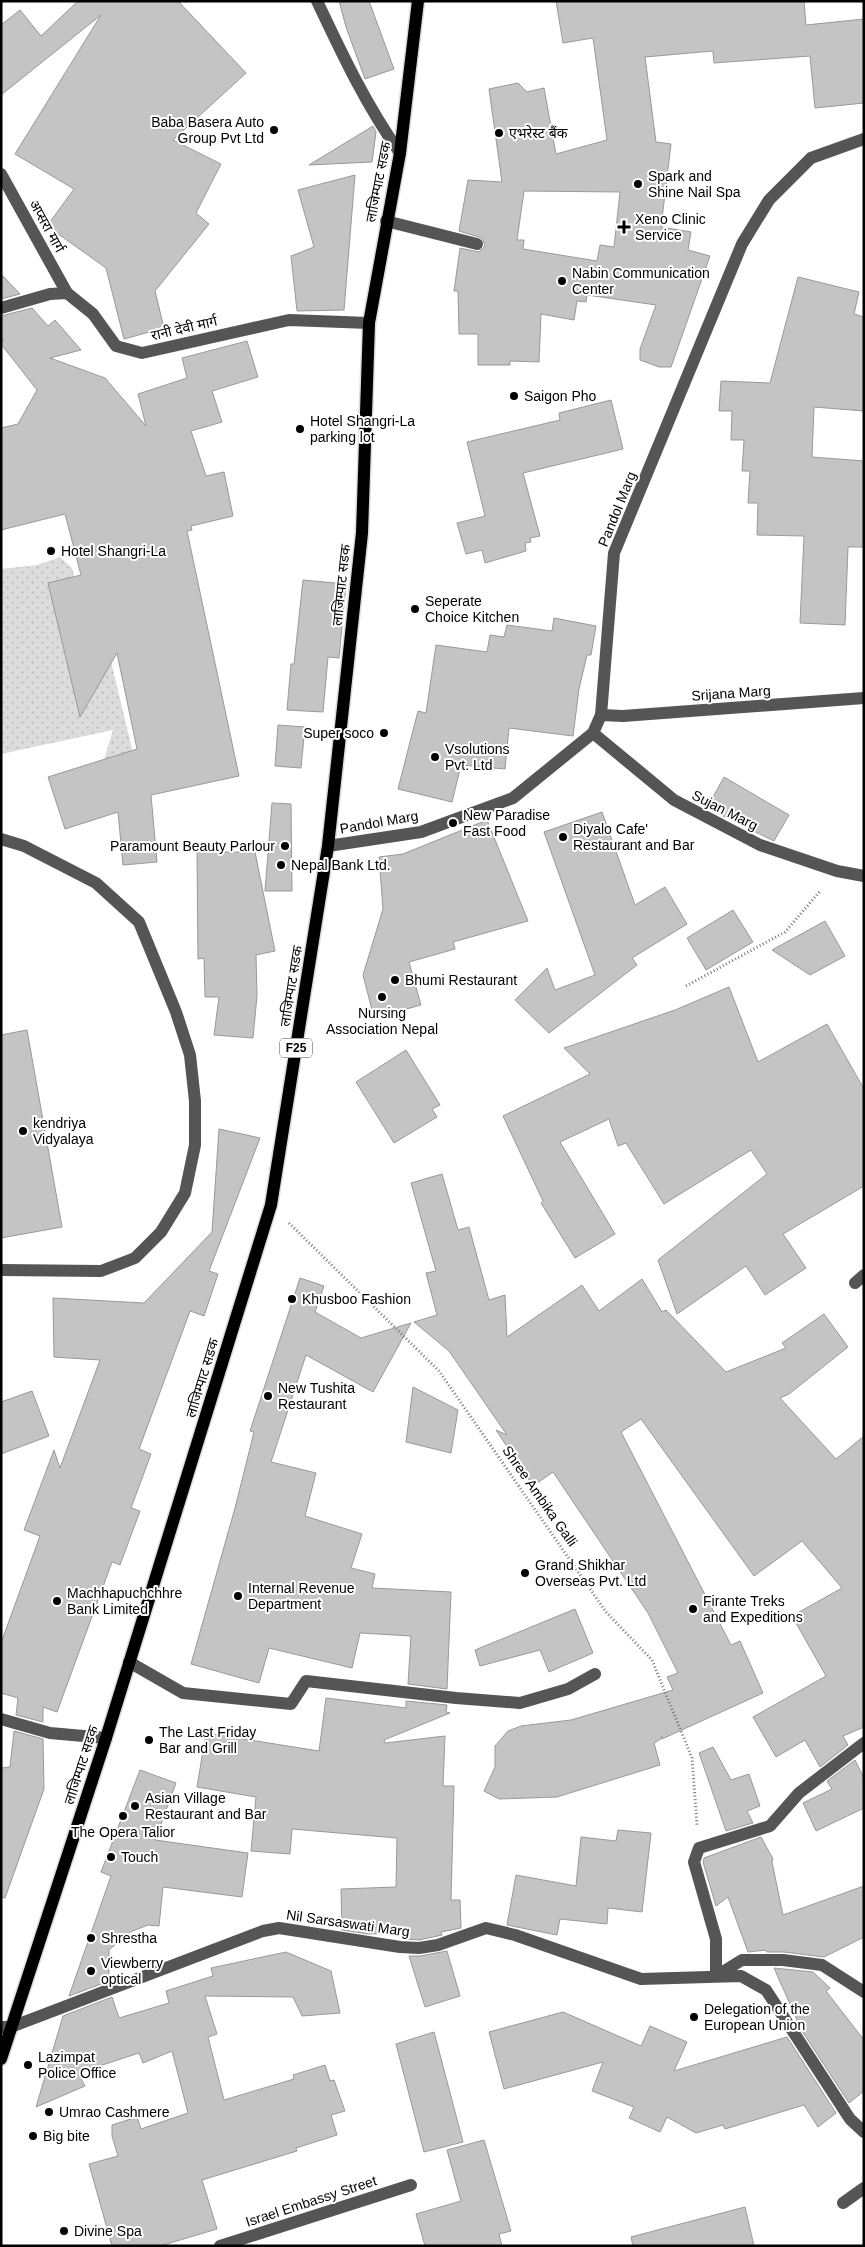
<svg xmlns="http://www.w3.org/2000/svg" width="865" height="2247" viewBox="0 0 865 2247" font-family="Helvetica,'Noto Sans Devanagari',sans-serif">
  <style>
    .park { fill: url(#park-dots) }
    .building { fill: #c4c4c4; stroke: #999; fill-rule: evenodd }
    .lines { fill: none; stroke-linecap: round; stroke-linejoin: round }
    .major-casing { stroke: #dbdbdb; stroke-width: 15 }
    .path { stroke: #777; stroke-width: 3; stroke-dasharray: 1 2.5; stroke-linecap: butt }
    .minor { stroke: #555; stroke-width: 12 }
    .major { stroke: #000; stroke-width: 12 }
    .poi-dot { fill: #000; stroke: #fff; stroke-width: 2 }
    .labels { text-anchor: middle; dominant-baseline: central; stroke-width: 4; stroke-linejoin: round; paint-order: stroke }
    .shield { fill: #fff; stroke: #4c4c4c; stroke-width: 1 }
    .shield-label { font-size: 12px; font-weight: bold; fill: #000 }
    .poi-label { font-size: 14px; fill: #000; stroke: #fff; text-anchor: start }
    .street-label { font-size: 14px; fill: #000; stroke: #fff }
  </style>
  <defs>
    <pattern id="park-dots" width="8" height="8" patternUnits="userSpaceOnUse" patternTransform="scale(1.25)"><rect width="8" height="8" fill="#dcdcdc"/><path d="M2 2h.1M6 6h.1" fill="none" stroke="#bbb" stroke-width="1.8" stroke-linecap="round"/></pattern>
  </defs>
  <rect width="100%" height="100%" fill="#fff"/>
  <polygon class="park" points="60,557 72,568 89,631 103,628 134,757 103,763 113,730 1,754 1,569 37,565"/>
  <g class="building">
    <polygon points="78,1 178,1 246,73 173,140 221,164 196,213 209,224 155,291 164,328 124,339 106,268 47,226 74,189 15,154 101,15 1,95 1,25 20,10 41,36"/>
    <polygon points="339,1 369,1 394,69 365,79 346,27"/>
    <path d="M556,1h248l2,24 58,-6v84l-49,5 -5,-52 -96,7 -1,-12 -68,6 11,85 15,2 -10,83 30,5 -3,18 22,6 -39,111h-12l-19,-7v-11l16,-44 -69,-10 -1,7 -9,-1 -3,19 -33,-6 -2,48 -29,-1v4h-32v-31h-19l-1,-43h-4l6,-43 19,4 6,-6 -3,-8 -23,-7 9,-51 34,2 -13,-93 29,-6 9,9 17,-4 12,66 51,-14 -14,-102 -30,5zM524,191l96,1 -6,55 -14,-2 -3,16 -74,-12 1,-9h-7z"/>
    <polygon points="373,126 376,132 372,162 309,165"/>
    <polygon points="355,175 344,310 297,311 291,256 314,247 298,190"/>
    <polygon points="1,274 20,294 1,299"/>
    <polygon points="798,277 859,292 854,314 864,317 864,411 814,407 812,457 864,461 864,547 848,547 845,625 800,623 804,536 757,535 758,503 748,503 750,471 742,471 744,440 731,440 732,411 719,411 721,381 770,383"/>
    <polygon points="32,308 48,326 55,320 81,350 50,358 105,378 146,426 138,394 187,378 182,358 247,341 258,377 212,391 222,422 191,431 206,476 224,472 233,516 191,526 192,530 187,531 239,776 151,795 157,862 123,865 118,812 65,829 48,777 137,749 117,653 80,717 48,583 81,575 65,514 1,530 1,428 18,424 37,390 1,344 1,339 4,340 1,337 1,316"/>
    <polygon points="611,400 623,449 523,473 540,536 530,538 531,542 525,543 526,551 485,563 482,550 466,554 457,523 485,516 467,442 560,420 559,413"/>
    <polygon points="303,580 346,584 339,658 328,657 323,712 287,710 291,664 294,664"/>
    <polygon points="554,618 596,626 591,655 587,655 579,689 573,736 509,728 505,769 461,765 452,802 398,789 418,711 426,713 436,645 487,652 490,635 504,637 507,625 552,631"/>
    <polygon points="278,725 305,727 301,768 275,766"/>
    <polygon points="724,777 789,815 774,841 707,808"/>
    <polygon points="272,803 291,804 292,891 265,891"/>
    <polygon points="602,812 635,905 665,887 687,924 632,958 637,965 549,1033 515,1000 547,968 555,990 595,975 544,832"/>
    <polygon points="487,820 528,921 453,942 455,949 409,962 421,1005 374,1018 363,975 383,909 379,857 403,854"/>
    <polygon points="197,852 255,852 275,951 256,955 257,996 253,1038 214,1035 219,997 205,997 204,958 198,959"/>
    <polygon points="733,910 753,942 706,970 687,938"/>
    <polygon points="825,921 845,956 810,975 772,950"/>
    <polygon points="729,987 758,1062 827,1024 864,1089 864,1186 783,1234 806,1268 765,1295 746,1266 677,1314 658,1260 767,1174 751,1150 664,1204 626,1143 618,1146 609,1119 560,1142 615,1234 575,1258 541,1203 543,1201 503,1116 590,1074 564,1048 675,1010"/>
    <polygon points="27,1030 62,1227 1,1238 1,1035"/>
    <polygon points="406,1050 440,1105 432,1109 437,1117 394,1143 356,1082"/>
    <polygon points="219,1129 260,1138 209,1271 218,1274 204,1316 190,1311 139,1449 151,1454 131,1508 140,1511 120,1565 112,1562 57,1712 43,1707 43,1722 16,1715 18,1698 1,1693 1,1643 40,1536 24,1530 54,1450 60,1468 100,1360 54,1357 53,1298 144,1303 212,1232"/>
    <polygon points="442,1174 458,1230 469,1227 489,1300 505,1295 507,1337 582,1285 599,1311 642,1279 662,1312 666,1310 726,1372 786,1348 782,1343 824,1314 848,1347 789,1394 780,1398 836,1459 864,1436 864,1727 843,1736 848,1745 820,1767 805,1740 776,1757 753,1717 826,1676 792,1616 842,1588 802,1541 754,1576 641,1419 621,1432 731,1645 740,1641 763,1693 662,1739 662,1736 661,1739 654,1743 660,1765 557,1797 499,1799 484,1791 495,1767 495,1746 508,1731 521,1726 571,1720 673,1690 667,1677 678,1673 648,1613 553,1472 533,1486 496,1430 507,1435 449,1351 414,1322 437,1315 426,1273 436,1271 411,1183"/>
    <polygon points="300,1278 324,1286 315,1312 361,1338 411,1323 373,1392 306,1355 271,1462 316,1473 305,1516 362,1534 351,1568 375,1574 372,1588 451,1592 447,1689 408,1684 411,1636 360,1633 352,1668 269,1648 259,1683 191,1664 235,1508 254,1432 250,1431"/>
    <polygon points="413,1387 458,1410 451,1453 406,1442"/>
    <polygon points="32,1391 49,1436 1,1454 1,1402"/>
    <polygon points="575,1609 593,1653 549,1672 540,1650 480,1666 475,1650"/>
    <polygon points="326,1698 406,1708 406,1701 447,1705 446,1712 450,1713 384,1740 385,1743 445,1736 443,1786 454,1786 451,1900 460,1900 461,1928 441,1932 442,1935 419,1940 404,1939 402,1933 368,1934 342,1930 341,1889 396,1887 397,1838 292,1829 290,1854 251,1851 256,1797 197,1787 206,1733 319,1751"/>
    <polygon points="14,1731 43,1739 44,1789 5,1898 1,1897 1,1768 10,1767"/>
    <polygon points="713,1747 731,1780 749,1774 760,1806 747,1811 753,1823 726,1831 699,1753"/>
    <polygon points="855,1760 864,1778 864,1808 816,1831 803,1803 832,1789 827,1781"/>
    <polygon points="140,1770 176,1783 155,1840 248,1853 242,1897 163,1887 159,1926 148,1925 130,1932 109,1950 109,1981 69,1996 111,1876 101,1872"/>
    <polygon points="618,1830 651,1833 642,1912 608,1908 607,1924 560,1919 557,1935 507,1925 516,1875 576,1886 581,1837 616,1841"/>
    <polygon points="761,1837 773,1859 772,1862 783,1915 864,1886 864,1937 824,1957 784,1952 767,1952 766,1950 748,1952 728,1897 716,1906 703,1862 704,1858"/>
    <polygon points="447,1951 460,1996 425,2007 409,1956 420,1956"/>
    <polygon points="286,1952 331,1971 340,2013 302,2016 293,1997 205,1996 217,2034 208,2037 224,2100 294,2079 293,2075 325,2065 330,2081 334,2080 345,2111 331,2115 337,2135 296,2148 297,2151 202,2180 217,2229 160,2246 112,2246 89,2164 118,2156 112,2136 112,2125 137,2117 141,2129 188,2113 172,2051 143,2063 139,2053 78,2073 85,2086 36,2107 63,2016 112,1997 119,2018 169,2003 166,1991 213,1976 211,1968"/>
    <polygon points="774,1968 813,1972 830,1988 826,1991 864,2040 864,2091 849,2103 802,2031"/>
    <polygon points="563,2012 641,2046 650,2026 687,2042 674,2071 787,2037 836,2113 818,2127 804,2105 725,2129 723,2125 696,2133 667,2117 660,2132 629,2118 634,2107 592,2091 603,2062 504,2089 489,2032"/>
    <polygon points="434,2032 463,2142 424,2152 396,2044"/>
    <polygon points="484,2140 511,2231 499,2234 502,2246 425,2246 416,2214 461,2201 447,2150"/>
    <polygon points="745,2207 754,2246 633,2246 631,2237"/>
  </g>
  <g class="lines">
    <defs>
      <polyline id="major" points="1,2059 106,1738 271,1205 328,846 362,533 369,323 400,153 418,1"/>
    </defs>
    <use href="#major" class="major-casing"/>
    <g class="path">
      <polyline points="686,986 785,932 821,890"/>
      <polyline points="289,1223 439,1371 606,1612 652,1660 692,1758 697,1825"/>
    </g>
    <g class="minor">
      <path d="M317,1c25,53 49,104 83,152"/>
      <polyline points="1,174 67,293"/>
      <polyline points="386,221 477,244"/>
      <polyline points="1,308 50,294 67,293 93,314 116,346 142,353 289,320 369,323"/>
      <polyline points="601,715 623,716 864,698"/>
      <polyline points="593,733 674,800 760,845 837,871 864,876"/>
      <polyline points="1,839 24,846 96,883 139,922 176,1012 190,1055 195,1101 195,1145 185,1193 161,1232 135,1258 101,1271 1,1270"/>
      <polyline points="328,846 421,832 513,798 593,733 601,715 614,553 742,244 769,200 811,158 864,139"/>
      <polyline points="855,1283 864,1275"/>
      <polyline points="129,1662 183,1693 291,1704 306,1681 456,1698 520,1703 568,1689 595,1674"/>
      <polyline points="1,1719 50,1733 106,1738"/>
      <polyline points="716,1976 716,1939 694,1862 699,1848 770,1826 799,1793 864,1743"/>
      <polyline points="716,1976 742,1960 783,1960 822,1965 864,1992"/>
      <polyline points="1,2027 11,2027 263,1931 279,1928 400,1947 419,1948 438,1945 486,1928 515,1935 641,1979 741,1976 766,1990 850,2119 864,2132"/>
      <polyline points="843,2203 864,2188"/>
      <polyline points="220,2246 411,2185"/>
    </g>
    <use href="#major" class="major"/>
  </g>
  <g class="poi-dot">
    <circle cx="274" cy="130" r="5"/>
    <circle cx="499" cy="133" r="5"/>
    <circle cx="638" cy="184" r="5"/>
    <path d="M621.5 219.5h5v5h5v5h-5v5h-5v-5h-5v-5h5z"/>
    <circle cx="562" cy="281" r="5"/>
    <circle cx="514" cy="396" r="5"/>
    <circle cx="300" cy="429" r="5"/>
    <circle cx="51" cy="551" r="5"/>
    <circle cx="415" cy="609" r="5"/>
    <circle cx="384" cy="733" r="5"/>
    <circle cx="435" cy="757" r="5"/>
    <circle cx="453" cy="823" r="5"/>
    <circle cx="563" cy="837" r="5"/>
    <circle cx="285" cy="846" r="5"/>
    <circle cx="281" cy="865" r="5"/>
    <circle cx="395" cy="980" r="5"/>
    <circle cx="382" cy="997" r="5"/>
    <circle cx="23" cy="1131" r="5"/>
    <circle cx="292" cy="1299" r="5"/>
    <circle cx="268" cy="1396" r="5"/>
    <circle cx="525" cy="1573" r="5"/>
    <circle cx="238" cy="1596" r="5"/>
    <circle cx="57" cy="1601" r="5"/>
    <circle cx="693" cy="1609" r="5"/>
    <circle cx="149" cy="1740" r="5"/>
    <circle cx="135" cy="1806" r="5"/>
    <circle cx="123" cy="1816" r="5"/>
    <circle cx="111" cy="1857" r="5"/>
    <circle cx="91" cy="1938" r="5"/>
    <circle cx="91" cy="1971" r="5"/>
    <circle cx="694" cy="2017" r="5"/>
    <circle cx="28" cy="2065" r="5"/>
    <circle cx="49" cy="2112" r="5"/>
    <circle cx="33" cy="2136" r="5"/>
    <circle cx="64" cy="2231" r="5"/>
  </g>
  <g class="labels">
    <rect class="shield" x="280" y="1038.5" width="32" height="19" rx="4"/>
    <g class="shield-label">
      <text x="296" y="1048">F25</text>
    </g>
    <g class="poi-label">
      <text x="264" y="122" text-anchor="end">Baba Basera Auto<tspan x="264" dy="16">Group Pvt Ltd</tspan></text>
      <text x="509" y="133">एभरेस्ट बैंक</text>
      <text x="648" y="176">Spark and<tspan x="648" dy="16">Shine Nail Spa</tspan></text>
      <text x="635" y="219">Xeno Clinic<tspan x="635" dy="16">Service</tspan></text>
      <text x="572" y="273">Nabin Communication<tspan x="572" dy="16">Center</tspan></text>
      <text x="524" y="396">Saigon Pho</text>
      <text x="310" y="421">Hotel Shangri-La<tspan x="310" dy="16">parking lot</tspan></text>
      <text x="61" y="551">Hotel Shangri-La</text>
      <text x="425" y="601">Seperate<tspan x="425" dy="16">Choice Kitchen</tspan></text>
      <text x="374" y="733" text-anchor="end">Super soco</text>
      <text x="445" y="749">Vsolutions<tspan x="445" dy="16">Pvt. Ltd</tspan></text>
      <text x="463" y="815">New Paradise<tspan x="463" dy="16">Fast Food</tspan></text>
      <text x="573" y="829">Diyalo Cafe'<tspan x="573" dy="16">Restaurant and Bar</tspan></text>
      <text x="275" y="846" text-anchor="end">Paramount Beauty Parlour</text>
      <text x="291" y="865">Nepal Bank Ltd.</text>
      <text x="405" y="980">Bhumi Restaurant</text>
      <text x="382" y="1013" text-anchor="middle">Nursing<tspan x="382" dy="16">Association Nepal</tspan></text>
      <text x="33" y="1123">kendriya<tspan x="33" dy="16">Vidyalaya</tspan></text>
      <text x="302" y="1299">Khusboo Fashion</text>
      <text x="278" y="1388">New Tushita<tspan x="278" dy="16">Restaurant</tspan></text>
      <text x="535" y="1565">Grand Shikhar<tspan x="535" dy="16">Overseas Pvt. Ltd</tspan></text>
      <text x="248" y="1588">Internal Revenue<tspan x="248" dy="16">Department</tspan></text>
      <text x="67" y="1593">Machhapuchchhre<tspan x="67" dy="16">Bank Limited</tspan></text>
      <text x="703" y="1601">Firante Treks<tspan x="703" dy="16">and Expeditions</tspan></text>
      <text x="159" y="1732">The Last Friday<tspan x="159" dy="16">Bar and Grill</tspan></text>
      <text x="145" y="1798">Asian Village<tspan x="145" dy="16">Restaurant and Bar</tspan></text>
      <text x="123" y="1832" text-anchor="middle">The Opera Talior</text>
      <text x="121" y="1857">Touch</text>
      <text x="101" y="1938">Shrestha</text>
      <text x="101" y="1963">Viewberry<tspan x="101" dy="16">optical</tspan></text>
      <text x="704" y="2009">Delegation of the<tspan x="704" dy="16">European Union</tspan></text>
      <text x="38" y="2057">Lazimpat<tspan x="38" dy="16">Police Office</tspan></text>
      <text x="59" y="2112">Umrao Cashmere</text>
      <text x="43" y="2136">Big bite</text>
      <text x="74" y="2231">Divine Spa</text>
    </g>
    <g class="street-label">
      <text transform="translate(378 182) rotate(-79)">लाजिम्पाट सडक</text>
      <text transform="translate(47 226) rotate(61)">अप्सरा मार्ग</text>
      <text transform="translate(184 328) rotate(-13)">रानी देवी मार्ग</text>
      <text transform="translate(617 509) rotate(-68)">Pandol Marg</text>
      <text transform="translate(341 585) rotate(-84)">लाजिम्पाट सडक</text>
      <text transform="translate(731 693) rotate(-4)">Srijana Marg</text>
      <text transform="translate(725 810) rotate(27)">Sujan Marg</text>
      <text transform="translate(379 822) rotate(-10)">Pandol Marg</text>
      <text transform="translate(291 986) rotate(-81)">लाजिम्पाट सडक</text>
      <text transform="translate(202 1378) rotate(-73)">लाजिम्पाट सडक</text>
      <text transform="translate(540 1496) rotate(55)">Shree Ambika Galli</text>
      <text transform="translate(81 1765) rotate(-72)">लाजिम्पाट सडक</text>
      <text transform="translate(348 1923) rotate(8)">Nil Sarsaswati Marg</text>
      <text transform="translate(311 2201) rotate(-18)">Israel Embassy Street</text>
    </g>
  </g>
  <rect width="865" height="2247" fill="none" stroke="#000000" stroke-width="5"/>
</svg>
